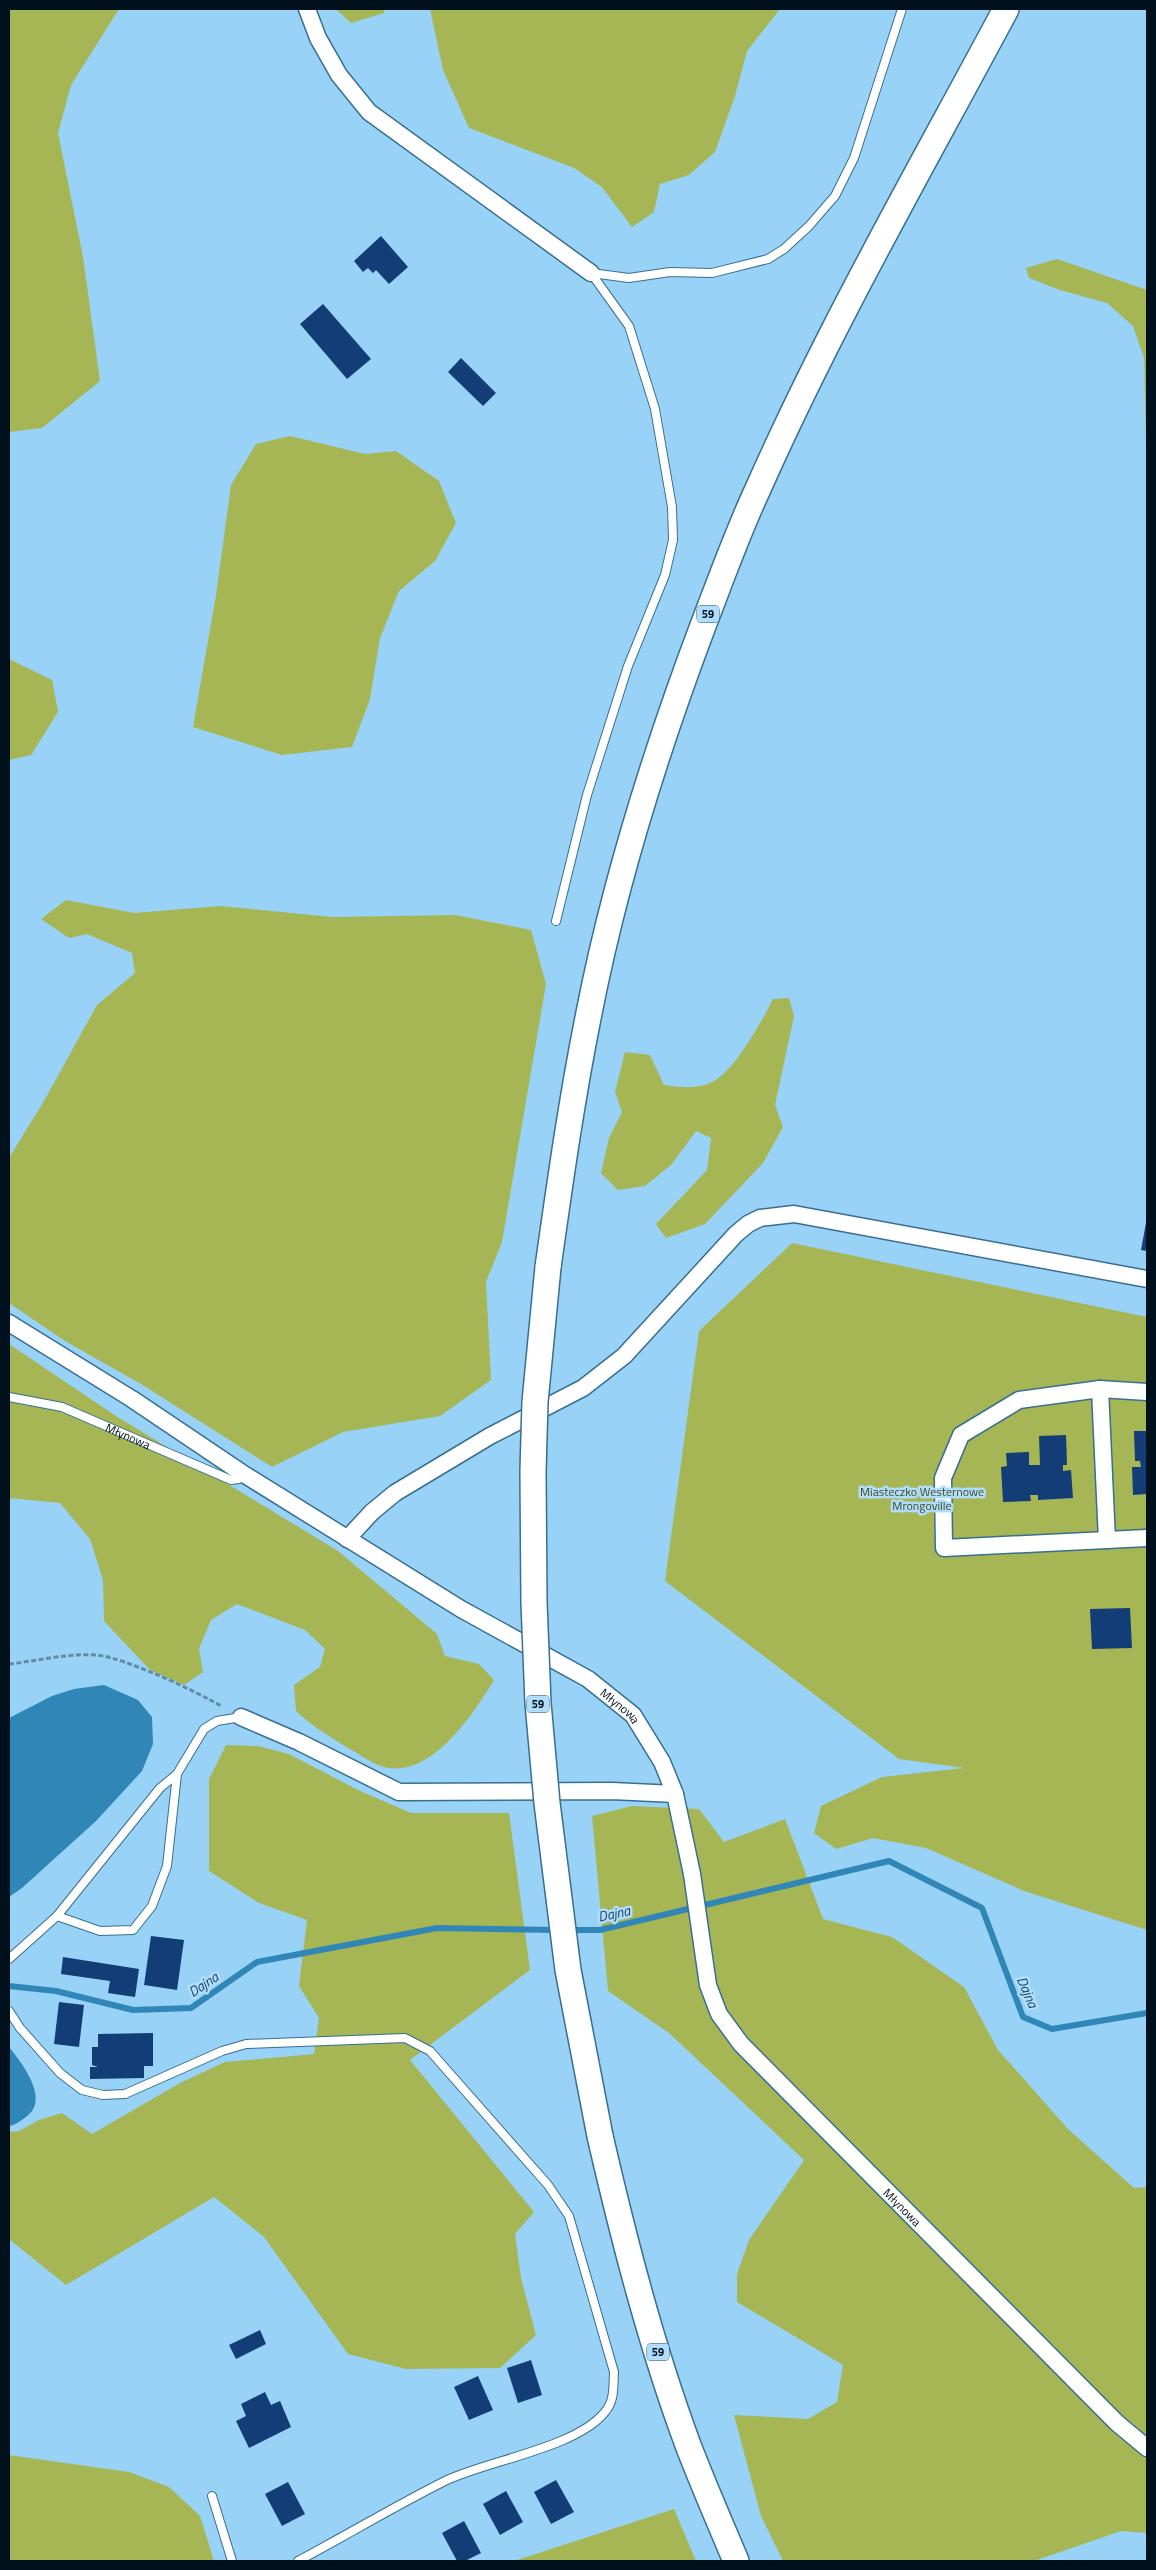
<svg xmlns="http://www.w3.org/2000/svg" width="1156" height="2570" viewBox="0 0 1156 2570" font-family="'Titillium Web',sans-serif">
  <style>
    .green { fill: #a6b654 }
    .water { fill: #3086b6 }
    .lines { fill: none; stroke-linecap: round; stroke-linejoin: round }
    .stream { stroke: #3086b6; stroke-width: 6 }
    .building { fill: #123d76 }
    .lane-casing { stroke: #376f90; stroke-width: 10 }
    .street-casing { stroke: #376f90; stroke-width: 19 }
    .primary-casing { stroke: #376f90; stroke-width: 28 }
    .path { stroke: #618ba8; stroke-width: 3; stroke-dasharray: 5 2.5; stroke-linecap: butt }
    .lane { stroke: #fff; stroke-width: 8 }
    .street { stroke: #fff; stroke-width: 16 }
    .primary { stroke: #fff; stroke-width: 25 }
    .primary-bridge-casing { stroke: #376f90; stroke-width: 28; stroke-linecap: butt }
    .primary-bridge { stroke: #fff; stroke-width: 25 }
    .labels { text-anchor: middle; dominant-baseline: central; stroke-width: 5; stroke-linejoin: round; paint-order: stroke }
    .shield { fill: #b0ddfc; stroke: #354e60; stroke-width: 1 }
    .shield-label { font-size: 11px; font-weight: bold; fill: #00101d }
    .street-label { font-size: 12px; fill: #00101d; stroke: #b0ddfc }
    .park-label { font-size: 12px; fill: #454c1f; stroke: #b0ddfc }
    .water-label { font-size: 14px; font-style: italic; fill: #1a4862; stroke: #b0ddfc }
  </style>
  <rect width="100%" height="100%" fill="#98d2f7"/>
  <g class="green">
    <polygon points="9,9 119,9 71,85 58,133 83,257 100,381 42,428 9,432"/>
    <polygon points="336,9 384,9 384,13 351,23"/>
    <polygon points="430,9 780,9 747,51 735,96 715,152 689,175 660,184 654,212 632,227 602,187 574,168 469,128 443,70"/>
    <polygon points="1057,259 1147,290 1147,488 1144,358 1133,326 1107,303 1060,290 1029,278 1026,268"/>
    <polygon points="290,436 365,454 396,451 439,481 456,523 435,561 399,591 380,638 370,699 352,747 282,755 193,727 216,595 231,485 256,444"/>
    <polygon points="9,659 52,680 58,712 31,755 9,760"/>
    <polygon points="66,900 134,913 220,906 332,917 455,915 531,930 546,984 502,1242 486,1282 491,1380 440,1416 343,1432 272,1467 141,1384 65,1341 9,1303 9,1158 44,1101 97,1005 135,973 132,953 87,934 69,938 41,919"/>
    <path d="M789,998l5,18 -19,89 8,22 -20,36 -58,61 -39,14 -10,-14 51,-54 4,-32 -15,-7 -25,34 -26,21 -27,4 -17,-17 8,-35 13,-26 -7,-20 10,-40 25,3 14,30c16,2 34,5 50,-4 21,-11 48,-60 59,-82z"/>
    <polygon points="792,1243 1147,1317 1147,1930 1024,1891 926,1848 873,1838 836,1849 814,1833 821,1806 882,1777 964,1768 899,1759 665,1581 699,1331"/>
    <path d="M9,1344l107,72 222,135 99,83 8,22 34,8 15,16c-21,34 -66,105 -116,85 -10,-4 -20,-12 -30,-17 -19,-12 -36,-22 -52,-37l-2,-26 26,-18 5,-18 -20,-19 -68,-26 -26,16 -12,29 4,23 -19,13 -34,-15 -46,-49 -1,-41 -13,-41 -30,-36 -51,-5z"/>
    <polygon points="226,1745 258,1746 289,1754 358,1790 411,1813 509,1813 530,1970 410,2060 534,2212 515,2234 521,2278 536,2335 500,2368 406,2369 348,2354 264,2237 214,2197 66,2285 9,2239 9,2132 19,2131 39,2120 62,2113 92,2134 180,2083 225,2062 314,2054 319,2018 299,1986 307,1920 259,1903 209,1871 209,1779"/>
    <polygon points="632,1806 699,1809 724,1842 785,1819 823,1919 892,1937 964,1987 998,2050 1068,2129 1134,2188 1147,2187 1147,2533 1121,2531 1034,2561 783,2561 761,2516 734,2415 808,2419 837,2402 843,2365 737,2302 737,2274 749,2240 804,2160 669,2033 608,1991 592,1816"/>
    <polygon points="9,2455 129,2472 169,2487 200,2516 214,2561 9,2561"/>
    <polygon points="674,2509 696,2561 514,2561"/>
  </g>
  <g class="water">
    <polygon points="104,1685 138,1700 152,1717 153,1744 142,1771 96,1821 22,1888 9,1897 9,1718 52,1696 74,1689"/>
    <path d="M9,2047c13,16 42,53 17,70 -6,4 -10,8 -17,9z"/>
  </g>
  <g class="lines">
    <g class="stream">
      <polyline points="567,1930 600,1930 889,1861 982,1908 1023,2017 1052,2029 1147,2013"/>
      <polyline points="9,1986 56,1991 133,2010 191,2008 257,1962 437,1928 557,1930"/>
    </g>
  </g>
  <g class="building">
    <polygon points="381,236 408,267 389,284 376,270 373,273 368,268 363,272 354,261"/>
    <polygon points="323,304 371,359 347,379 300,324"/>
    <polygon points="461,358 496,393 483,406 448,372"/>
    <polygon points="1146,1223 1147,1223 1147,1251 1141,1250"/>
    <polygon points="1134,1431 1147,1431 1147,1494 1133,1495 1132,1467 1141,1467 1140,1461 1135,1461"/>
    <polygon points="1066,1435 1067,1465 1063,1465 1063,1471 1071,1470 1073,1498 1038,1500 1038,1495 1030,1495 1031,1501 1003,1502 1001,1467 1007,1466 1006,1453 1029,1452 1029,1465 1040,1465 1039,1436"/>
    <polygon points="1130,1608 1132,1648 1092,1649 1090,1609"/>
    <polygon points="151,1936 184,1940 177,1990 144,1985"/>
    <polygon points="63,1957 139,1969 135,1997 108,1993 110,1981 61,1974"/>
    <polygon points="59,2002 84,2005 79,2047 54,2044"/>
    <polygon points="153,2033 153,2066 144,2066 144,2078 90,2079 90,2067 98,2067 92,2065 92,2047 98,2047 98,2034"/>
    <polygon points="260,2330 266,2344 236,2359 229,2345"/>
    <polygon points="531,2360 542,2395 518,2403 507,2368"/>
    <polygon points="478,2376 493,2410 469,2420 454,2387"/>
    <polygon points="265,2392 271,2405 280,2401 291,2427 249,2448 236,2421 246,2416 241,2404"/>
    <polygon points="556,2480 574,2512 551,2524 534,2492"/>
    <polygon points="288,2482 305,2514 282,2526 265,2494"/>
    <polygon points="506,2491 523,2522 500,2535 483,2504"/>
    <polygon points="464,2521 481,2553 465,2561 457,2561 442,2533"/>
  </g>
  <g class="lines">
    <defs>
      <g id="lane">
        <polyline points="591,273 629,278 670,272 712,273 768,259 784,249 809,226 835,196 854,158 902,9"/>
        <polyline points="556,921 587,795 628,666 665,575 673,540 672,507 655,409 629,326 591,273"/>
        <path id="s1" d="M9,1397l53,10 169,73 8,-1 3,-6"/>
        <polyline points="177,1774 167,1866 152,1906 133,1930 100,1931 57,1916 160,1788 177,1774 204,1729 217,1721 241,1717"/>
        <polyline points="9,1959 57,1916"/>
        <path d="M9,2011l11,17 40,45 22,17 21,5 22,-1 97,-43 24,-7 159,-6 25,13 118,134 21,31 45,156c-1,15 1,28 -9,40 -29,36 -116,48 -160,69 -50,25 -98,54 -147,80"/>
        <polyline points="212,2496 232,2561"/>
      </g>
      <g id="street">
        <polyline points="307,9 318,38 339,75 369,112 591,273"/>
        <path id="s2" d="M9,1323l123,76 110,74 219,136 127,70 45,36 29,47 13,32 17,80 16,111 11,29 22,30 376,379 30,25"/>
        <polyline points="1100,1389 1107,1540"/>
        <polyline points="1147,1392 1100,1389 1019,1400 961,1435 943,1478 944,1548 1147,1538"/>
        <polyline points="347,1539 372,1512 395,1493 490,1436 583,1388 624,1356 736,1234 748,1224 760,1218 794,1214 1147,1279"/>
        <polyline points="241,1717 299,1742 399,1792 612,1791 675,1794"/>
      </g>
      <g id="primary">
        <path d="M548,1267c12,-85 24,-170 41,-254 26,-133 67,-263 115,-390 17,-44 33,-89 53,-132 73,-165 164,-323 249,-482"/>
        <path d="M600,2136c24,104 51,209 88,309 15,39 32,78 48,116"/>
      </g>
    </defs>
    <use href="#lane" class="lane-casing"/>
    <use href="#street" class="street-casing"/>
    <use href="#primary" class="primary-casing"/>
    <path class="path" d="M9,1664c28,-3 59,-11 88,-9 28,3 99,36 124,51"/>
    <use href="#lane" class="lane"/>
    <use href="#street" class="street"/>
    <use href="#primary" class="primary"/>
    <defs>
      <polyline id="primary-bridge" points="548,1267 535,1402 533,1471 534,1603 538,1703 547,1803 568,1970 600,2136"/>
    </defs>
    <use href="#primary-bridge" class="primary-bridge-casing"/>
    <use href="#primary-bridge" class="primary-bridge"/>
  </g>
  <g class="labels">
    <g class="shield">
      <rect x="697" y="605.5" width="22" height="17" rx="4"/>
      <rect x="527" y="1695.5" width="22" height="17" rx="4"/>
      <rect x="647" y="2343.5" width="22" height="17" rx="4"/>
    </g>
    <g class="shield-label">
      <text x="708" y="614">59</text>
      <text x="538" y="1704">59</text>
      <text x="658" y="2352">59</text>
    </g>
    <g class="street-label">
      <text stroke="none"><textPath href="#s1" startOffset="126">Młynowa</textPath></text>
      <text stroke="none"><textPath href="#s2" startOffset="722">Młynowa</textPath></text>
      <text stroke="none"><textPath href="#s2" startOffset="1319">Młynowa</textPath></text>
    </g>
    <g class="park-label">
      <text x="922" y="1491">Miasteczko Westernowe<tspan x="922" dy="14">Mrongoville</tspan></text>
    </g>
    <g class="water-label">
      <text transform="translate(614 1913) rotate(-12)">Dajna</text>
      <text transform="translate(203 1984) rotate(-34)">Dajna</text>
      <text transform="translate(1028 1992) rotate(67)">Dajna</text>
    </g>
  </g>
  <rect width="1156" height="2570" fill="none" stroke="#00101d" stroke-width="20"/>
</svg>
